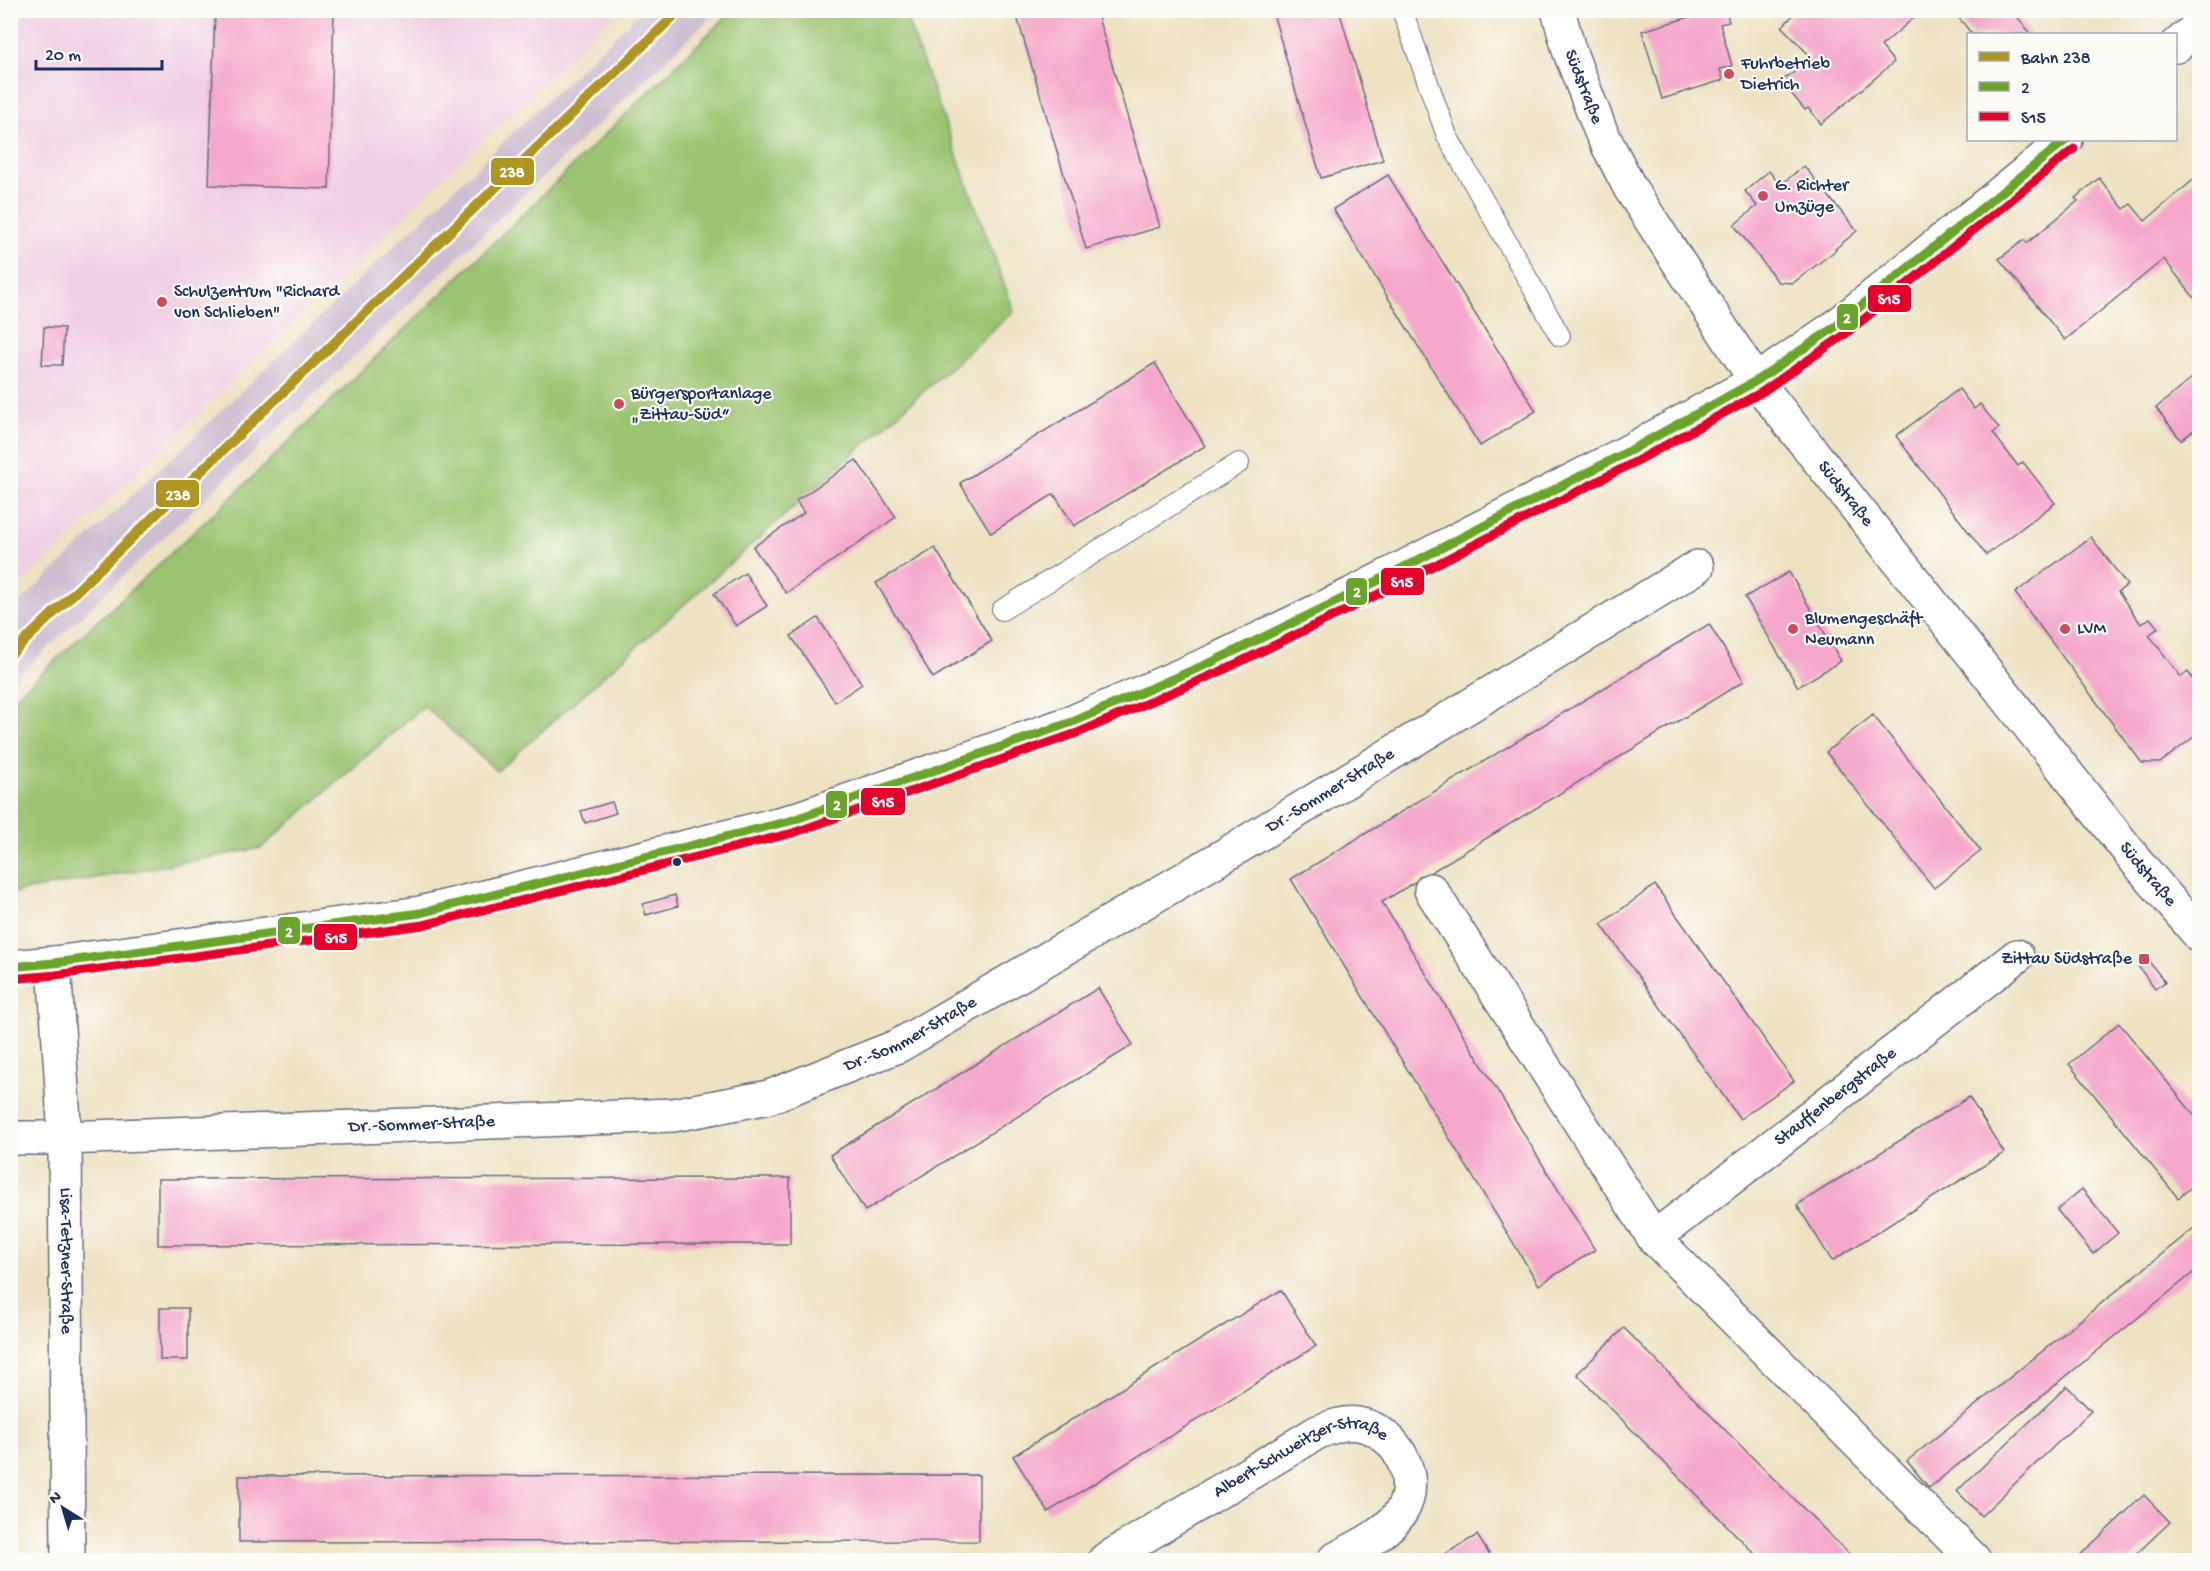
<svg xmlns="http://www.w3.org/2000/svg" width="2210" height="1571" viewBox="0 0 2210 1571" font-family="'Gochi Hand',sans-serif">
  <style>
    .built { fill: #f0d0e4 }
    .industrial { fill: #cebed1 }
    .green { fill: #9bc572; stroke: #5b7a68; stroke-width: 1.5 }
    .building { fill: #f5a8cb }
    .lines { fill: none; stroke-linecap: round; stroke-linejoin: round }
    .service-casing { stroke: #656e81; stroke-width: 22 }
    .minor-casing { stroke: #656e81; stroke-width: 36 }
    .secondary-casing { stroke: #656e81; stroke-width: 36 }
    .service { stroke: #fff; stroke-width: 20 }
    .minor { stroke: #fff; stroke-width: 33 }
    .secondary { stroke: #fff; stroke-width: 33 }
    .bus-1-casing { stroke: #fdfcf7; stroke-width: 14 }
    .bus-2-casing { stroke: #fdfcf7; stroke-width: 14 }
    .bus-1 { stroke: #6aa52b; stroke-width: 9 }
    .bus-2 { stroke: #e4002b; stroke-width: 9 }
    .rail-1-casing { stroke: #fdfcf7; stroke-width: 15 }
    .rail-1 { stroke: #af9621; stroke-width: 10 }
    .poi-dot { fill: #d1495b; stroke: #fdfcf7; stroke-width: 2 }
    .bus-dot { fill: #1b2f5e; stroke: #fdfcf7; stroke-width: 2 }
    .labels { text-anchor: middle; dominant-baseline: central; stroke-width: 4.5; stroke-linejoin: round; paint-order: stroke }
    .poi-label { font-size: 18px; fill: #1b2f5e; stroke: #fdfcf7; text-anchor: start }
    .street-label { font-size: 18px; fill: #1b2f5e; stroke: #fdfcf7 }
    .line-badge { stroke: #fdfcf7; stroke-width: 2 }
    .badge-label { font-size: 16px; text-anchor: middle; font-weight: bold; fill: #fff }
  </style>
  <rect width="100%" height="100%" fill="#fdfcf7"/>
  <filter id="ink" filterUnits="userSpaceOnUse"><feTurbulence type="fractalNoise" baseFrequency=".0167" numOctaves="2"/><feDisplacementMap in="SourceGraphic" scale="12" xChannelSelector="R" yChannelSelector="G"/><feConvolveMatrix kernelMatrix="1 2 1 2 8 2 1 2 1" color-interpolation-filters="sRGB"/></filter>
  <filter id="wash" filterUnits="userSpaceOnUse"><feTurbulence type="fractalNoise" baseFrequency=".008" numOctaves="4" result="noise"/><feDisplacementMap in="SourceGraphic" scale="24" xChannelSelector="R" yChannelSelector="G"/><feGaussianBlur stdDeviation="1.35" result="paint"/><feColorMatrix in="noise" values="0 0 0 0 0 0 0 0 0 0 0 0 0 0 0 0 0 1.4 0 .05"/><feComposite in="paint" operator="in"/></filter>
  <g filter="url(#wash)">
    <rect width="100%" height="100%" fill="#eee2c3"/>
    <polygon class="built" points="11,11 617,11 11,594"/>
    <polygon class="industrial" points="641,11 717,11 11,683 11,611"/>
    <polygon class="green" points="732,11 904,11 1014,311 497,771 424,706 261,848 11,893 11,701 233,496"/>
    <g id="blocks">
      <g class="building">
        <polygon points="215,10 334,10 329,189 209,185"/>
        <polygon points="1015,10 1096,10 1160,227 1086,249"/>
        <polygon points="1272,10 1339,10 1383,160 1321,178"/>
        <polygon points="1699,10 1726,10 1729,22 1720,24 1732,66 1720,69 1723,80 1662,99 1642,31 1700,14"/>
        <polygon points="1798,10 1923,10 1881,46 1894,62 1821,124 1808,108 1805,110 1781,81 1796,71 1811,57 1782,27"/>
        <polygon points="1958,10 2012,10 2031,34 1972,34 1955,13"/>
        <polygon points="1804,166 1857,231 1835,249 1836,250 1793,283 1778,282 1734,225 1757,206 1745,191 1769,171 1780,185"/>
        <polygon points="1388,175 1536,411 1480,446 1333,209"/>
        <polygon points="2199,175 2199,304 2164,259 2065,340 1999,259 2024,240 2027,243 2078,201 2075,198 2099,178 2124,209 2131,204 2145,221"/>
        <polygon points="44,327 64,328 62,365 42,365"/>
        <polygon points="1155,363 1205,446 1074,526 1054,494 991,533 960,483"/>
        <polygon points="2199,372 2199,426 2181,440 2156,408"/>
        <polygon points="1959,389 1974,409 1980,404 1999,428 1993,433 2018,466 2023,462 2055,503 1986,555 1896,436"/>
        <polygon points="856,460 896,517 786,593 753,547 804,513 796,501"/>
        <polygon points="2091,537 2127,585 2118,592 2141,624 2150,618 2158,628 2149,635 2181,677 2188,672 2199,688 2199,733 2160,763 2142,763 2015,593"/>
        <polygon points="935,548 992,641 933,678 876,583"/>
        <polygon points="1789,572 1841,661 1798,687 1745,597"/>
        <polygon points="745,573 767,606 736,626 714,594"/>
        <polygon points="818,618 862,684 835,702 791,636"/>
        <polygon points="1709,624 1744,681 1382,902 1595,1250 1539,1285 1291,879"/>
        <polygon points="1873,715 1981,851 1934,888 1826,752"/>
        <polygon points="612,802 616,813 585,823 581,811"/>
        <polygon points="1655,885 1794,1081 1740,1119 1601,924"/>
        <polygon points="675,895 678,906 646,915 643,904"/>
        <polygon points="2147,959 2165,982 2155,989 2138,966"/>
        <polygon points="1098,988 1133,1045 865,1211 830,1155"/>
        <polygon points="2119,1023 2199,1121 2199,1181 2178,1198 2069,1064"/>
        <polygon points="1969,1097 2004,1153 1832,1261 1797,1205"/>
        <polygon points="790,1178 790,1244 158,1245 158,1179"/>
        <polygon points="2082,1189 2118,1233 2093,1254 2057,1210"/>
        <polygon points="2199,1224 2199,1268 1929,1488 1907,1461"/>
        <polygon points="1281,1290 1316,1346 1048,1512 1013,1456"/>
        <rect x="160" y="1308" width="28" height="52"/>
        <polygon points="1624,1328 1751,1456 1855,1560 1761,1560 1641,1439 1577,1374"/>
        <polygon points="2067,1386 2091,1411 1981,1516 1957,1491"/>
        <polygon points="979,1475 979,1541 239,1542 239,1476"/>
        <polygon points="2144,1495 2170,1522 2130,1560 2075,1560"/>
        <polygon points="1477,1535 1493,1560 1435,1560"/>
      </g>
    </g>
  </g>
  <g filter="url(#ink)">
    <use href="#blocks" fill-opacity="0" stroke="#656e81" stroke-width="1.5"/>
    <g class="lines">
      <defs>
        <g id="service">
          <polyline points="1402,10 1447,136 1560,336"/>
          <polyline points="1002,610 1239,463"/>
        </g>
        <g id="minor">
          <polyline points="1431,890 1654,1238 1974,1560"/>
          <path id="s1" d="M54,963l11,175 3,422"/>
          <path id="s2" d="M10,1138h55l608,-23 96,-18 129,-51 327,-191 472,-288"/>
          <path id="s3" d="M1654,1238l363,-282"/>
          <path id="s4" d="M1105,1560l213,-128c13,-5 26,-10 40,-8 39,6 64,55 43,88 -15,23 -45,35 -67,48"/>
        </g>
        <g id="secondary">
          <path id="s5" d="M1558,10l11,40 32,82 29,56 126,193 381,481 63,74"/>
          <polyline points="2176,46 2200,25"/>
          <polyline points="10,967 54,963 420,913 790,821 1075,721 1212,662 1352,594 1631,450 1756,381 1835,327 2066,140"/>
        </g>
      </defs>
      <use href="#service" class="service-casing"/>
      <use href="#minor" class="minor-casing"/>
      <use href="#secondary" class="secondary-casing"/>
      <use href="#service" class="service"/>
      <use href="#minor" class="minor"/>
      <use href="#secondary" class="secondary"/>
      <defs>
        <polyline id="bus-1" points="10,967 54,963 420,913 790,821 1075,721 1212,662 1352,594 1631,450 1756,381 1835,327 2066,140"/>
        <polyline id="bus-2" points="11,979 56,975 423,925 793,833 1080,732 1217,673 1357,605 1637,461 1762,392 1843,336 2074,149"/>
      </defs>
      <use href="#bus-1" class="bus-1-casing"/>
      <use href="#bus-2" class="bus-2-casing"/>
      <use href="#bus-1" class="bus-1"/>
      <use href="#bus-2" class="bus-2"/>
      <defs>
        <polyline id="rail-1" points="10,655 680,10"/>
      </defs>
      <use href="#rail-1" class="rail-1-casing"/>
      <use href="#rail-1" class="rail-1"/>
    </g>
  </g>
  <g class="poi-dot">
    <circle cx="1729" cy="74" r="6"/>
    <circle cx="1763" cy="196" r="6"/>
    <circle cx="162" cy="302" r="6"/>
    <circle cx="619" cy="404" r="6"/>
    <circle cx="1793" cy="629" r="6"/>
    <circle cx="2065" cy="629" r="6"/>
    <rect x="2138" y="953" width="12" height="12" rx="3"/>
  </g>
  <circle class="bus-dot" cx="677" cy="862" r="5"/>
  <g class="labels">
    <g class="poi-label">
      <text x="1741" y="64">Fuhrbetrieb<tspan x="1741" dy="21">Dietrich</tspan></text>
      <text x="1775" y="186">G. Richter<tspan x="1775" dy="21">Umzüge</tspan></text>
      <text x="174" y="292">Schulzentrum "Richard<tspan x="174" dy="21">von Schlieben"</tspan></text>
      <text x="631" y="394">Bürgersportanlage<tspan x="631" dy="21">„Zittau-Süd“</tspan></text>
      <text x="1805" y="619">Blumengeschäft<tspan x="1805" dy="21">Neumann</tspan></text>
      <text x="2077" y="629">LVM</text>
      <text x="2132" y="959" text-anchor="end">Zittau Südstraße</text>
    </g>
    <g class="street-label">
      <text stroke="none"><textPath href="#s5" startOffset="81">Südstraße</textPath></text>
      <text stroke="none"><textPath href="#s5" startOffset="567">Südstraße</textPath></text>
      <text stroke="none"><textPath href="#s2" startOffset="1402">Dr.-Sommer-Straße</textPath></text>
      <text stroke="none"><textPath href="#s5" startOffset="1053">Südstraße</textPath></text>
      <text stroke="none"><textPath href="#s2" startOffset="916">Dr.-Sommer-Straße</textPath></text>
      <text stroke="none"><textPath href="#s3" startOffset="230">Stauffenbergstraße</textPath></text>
      <text stroke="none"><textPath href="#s2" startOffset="412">Dr.-Sommer-Straße</textPath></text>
      <text stroke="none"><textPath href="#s1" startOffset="298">Lisa-Tetzner-Straße</textPath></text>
      <text stroke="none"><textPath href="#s4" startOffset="225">Albert-Schweitzer-Straße</textPath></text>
    </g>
  </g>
  <g class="line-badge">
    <rect x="490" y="157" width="45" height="29" rx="6" fill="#af9621"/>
    <rect x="1867" y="284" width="45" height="29" rx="6" fill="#e4002b"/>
    <rect x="1836" y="303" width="23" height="28" rx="6" fill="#6aa52b"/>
    <rect x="155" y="479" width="45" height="29" rx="6" fill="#af9621"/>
    <rect x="1380" y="567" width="45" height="29" rx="6" fill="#e4002b"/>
    <rect x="1345" y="577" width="23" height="29" rx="6" fill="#6aa52b"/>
    <rect x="860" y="787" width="46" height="29" rx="6" fill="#e4002b"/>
    <rect x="825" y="790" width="23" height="29" rx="6" fill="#6aa52b"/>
    <rect x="277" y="916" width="24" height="29" rx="6" fill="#6aa52b"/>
    <rect x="313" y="923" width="45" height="28" rx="6" fill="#e4002b"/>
  </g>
  <g class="badge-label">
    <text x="512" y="177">238</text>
    <text x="1889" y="304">S15</text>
    <text x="1847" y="323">2</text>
    <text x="178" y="500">238</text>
    <text x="1402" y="587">S15</text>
    <text x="1357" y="597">2</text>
    <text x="883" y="807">S15</text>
    <text x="837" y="810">2</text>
    <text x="289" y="937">2</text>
    <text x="336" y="943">S15</text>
  </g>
  <rect width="2210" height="1571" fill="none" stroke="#fdfcf7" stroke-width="36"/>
  <rect x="1967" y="33" width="210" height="108" fill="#fdfcf7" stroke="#a3aaba" stroke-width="1.5"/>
  <rect x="1979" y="52" width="30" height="9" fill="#af9621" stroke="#a3aaba" stroke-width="1.5"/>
  <text x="2021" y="63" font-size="18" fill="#1b2f5e">Bahn 238</text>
  <rect x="1979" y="82" width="30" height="9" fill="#6aa52b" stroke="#a3aaba" stroke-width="1.5"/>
  <text x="2021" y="93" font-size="18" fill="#1b2f5e">2</text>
  <rect x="1979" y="112" width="30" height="9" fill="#e4002b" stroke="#a3aaba" stroke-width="1.5"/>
  <text x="2021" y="123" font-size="18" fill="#1b2f5e">S15</text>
  <g transform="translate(63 1508) rotate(323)" stroke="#fdfcf7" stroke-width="4.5" paint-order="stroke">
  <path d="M0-4.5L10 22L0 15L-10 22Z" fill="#1b2f5e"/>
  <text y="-9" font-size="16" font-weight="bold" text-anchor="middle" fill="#1b2f5e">N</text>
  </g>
  <path d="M36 60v9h126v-9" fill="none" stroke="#1b2f5e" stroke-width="3"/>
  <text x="45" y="60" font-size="18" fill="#1b2f5e" stroke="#fdfcf7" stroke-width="4.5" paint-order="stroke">20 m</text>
</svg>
